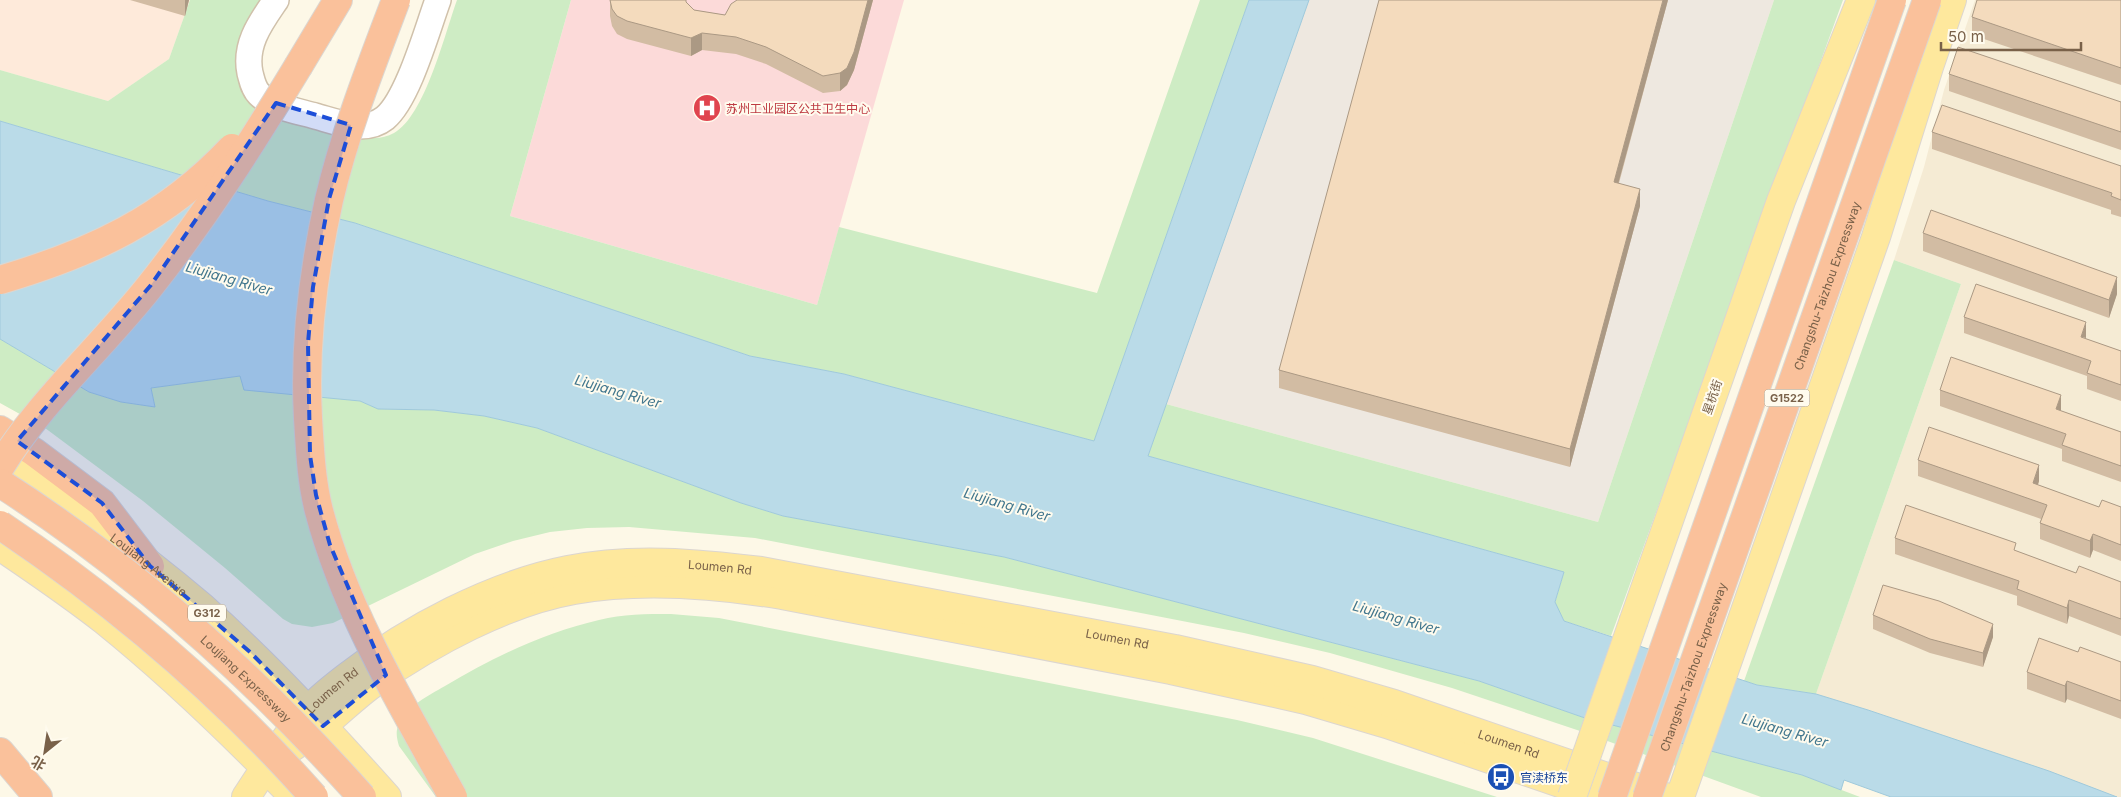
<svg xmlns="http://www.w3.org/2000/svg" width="2121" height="797" viewBox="0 0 2121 797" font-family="Inter,'Noto Sans SC',sans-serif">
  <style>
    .residential { fill: #f5ebd4 }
    .commercial { fill: #feeada }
    .industrial { fill: #eee8e0 }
    .medical { fill: #fcdad9 }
    .green { fill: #ceecc4 }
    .water { fill: #badbe8; stroke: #9fc9db }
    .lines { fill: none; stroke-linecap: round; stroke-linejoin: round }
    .minor-casing { stroke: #d0c1ab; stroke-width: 28 }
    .major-casing { stroke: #dcd6d0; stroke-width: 30 }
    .highway-casing { stroke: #dcd6d0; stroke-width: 30 }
    .minor { stroke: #fff; stroke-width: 25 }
    .major { stroke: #fee89d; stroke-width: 28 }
    .highway { stroke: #fac19b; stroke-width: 28 }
    .major-bridge-casing { stroke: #dcd6d0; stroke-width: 30; stroke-linecap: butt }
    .highway-bridge-casing { stroke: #dcd6d0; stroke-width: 30; stroke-linecap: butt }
    .major-bridge { stroke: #fee89d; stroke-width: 28 }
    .highway-bridge { stroke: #fac19b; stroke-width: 28 }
    .wall { fill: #d2bca3 }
    .shaded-wall { fill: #ab9984 }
    .building { fill: #f4dbbd; stroke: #ab9984 }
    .marked { fill: #1d4ed8; fill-opacity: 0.2; stroke: #1d4ed8; stroke-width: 4; stroke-dasharray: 10 6; stroke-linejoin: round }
    .labels { text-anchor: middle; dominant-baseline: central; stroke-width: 4; stroke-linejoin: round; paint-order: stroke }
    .shield { fill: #fffbee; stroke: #a18f7a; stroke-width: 1 }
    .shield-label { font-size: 11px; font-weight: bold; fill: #796149 }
    .health-label { font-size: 12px; fill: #be3a42; stroke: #fffbee; text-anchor: start }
    .street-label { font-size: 12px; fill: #796149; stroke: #fffbee }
    .transit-label { font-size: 12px; fill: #164399; stroke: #fffbee; text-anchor: start }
    .water-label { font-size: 14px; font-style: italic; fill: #41768d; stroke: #fffbee }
  </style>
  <rect width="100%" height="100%" fill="#fdf8e7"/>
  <polygon class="residential" points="1975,0 2121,0 2121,797 2116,797 1868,710 1816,694 1961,284 1894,260 1924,167 1944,90"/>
  <polygon class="commercial" points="0,0 190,0 169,59 108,101 0,70"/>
  <polygon class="industrial" points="1297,0 1774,0 1598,522 1166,404"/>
  <polygon class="medical" points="571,0 904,0 817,305 510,216"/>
  <g class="green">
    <path d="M190,0h80l-27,78 114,58c12,2 25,4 37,-3 31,-17 51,-100 63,-133h114l-61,216 307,89 22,-78 258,66 103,-293h49l-155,441 -250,-67 -94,-18 -395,-133 -87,-22 -268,-80v-51l108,31 61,-42z"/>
    <polygon points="1774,0 1843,0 1611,636 1564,621 1555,603 1564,572 1148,456 1166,404 1598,522"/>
    <polygon points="1894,260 1961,284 1816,694 1757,685 1744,681"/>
    <polygon points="0,339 89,392 121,402 155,407 151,388 240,376 360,401 378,409 434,410 484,416 537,428 741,503 783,516 1004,557 1479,681 1582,717 1802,775 1860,797 1761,797 1580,731 1452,688 1330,653 1244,633 755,538 629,527 587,528 550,532 513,541 475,554 333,623 312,627 292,624 283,619 225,568 143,501 45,428 0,403"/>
    <path d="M671,614l48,4 518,102 76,18 184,59h-1061l-37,-51c-2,-7 -4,-15 0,-22 9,-19 29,-28 46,-38 48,-29 99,-53 154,-66 24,-6 47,-6 72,-6z"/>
  </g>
  <polygon class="water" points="1249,0 1309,0 1148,456 1564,572 1555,602 1564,621 1757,685 1816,694 1868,710 2049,771 2117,797 1891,797 1844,780 1841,790 1802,775 1582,717 1479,681 1004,557 783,516 741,503 537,428 484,416 434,410 378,409 360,401 244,390 240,376 151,388 155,407 121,402 89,392 0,339 0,121 268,201 355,223 750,356 844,374 1094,441"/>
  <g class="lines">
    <defs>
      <path id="minor" d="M276,0c-15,22 -32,44 -26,73 2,7 3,15 9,21 13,13 38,17 56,22 22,6 50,18 70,2 23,-19 42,-88 53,-118"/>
      <g id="major">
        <path id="s1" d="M0,460c70,44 139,93 202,147 66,59 126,124 185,190"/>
        <path d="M0,546c35,24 71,48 105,75 67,54 129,114 189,176"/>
        <polyline points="1634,620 1781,201 1861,0"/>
        <path d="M288,750c12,-8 23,-16 34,-24 18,-14 34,-31 53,-44 56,-39 131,-80 199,-92 68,-12 140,-6 208,5l389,75 135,30 81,24 214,73"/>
        <path id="s2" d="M246,797c19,-29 39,-60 62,-86 11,-13 26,-24 40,-35 61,-47 144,-91 220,-106 63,-13 130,-7 193,1l414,78 137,31 82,24 271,93"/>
        <polyline points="1680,797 1876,237 1929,67 1952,0"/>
      </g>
      <g id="highway">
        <polyline points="299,65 338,0"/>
        <polyline points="0,430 34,452 102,503 150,566"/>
        <polyline points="0,752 38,797"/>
      </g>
    </defs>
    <use href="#minor" class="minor-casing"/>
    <use href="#major" class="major-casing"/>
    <use href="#highway" class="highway-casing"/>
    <use href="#minor" class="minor"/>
    <use href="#major" class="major"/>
    <use href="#highway" class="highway"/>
    <defs>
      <polyline id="major-bridge" points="1572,797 1634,620"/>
      <g id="highway-bridge">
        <path d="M396,0c-25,66 -51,132 -67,200 -16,72 -25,145 -21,218 2,31 3,62 11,93 27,102 83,194 134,286"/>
        <path d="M0,280c92,-27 165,-61 232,-132"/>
        <path d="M0,467c41,-67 102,-120 150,-181 55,-69 103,-145 149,-221"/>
        <path id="s3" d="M0,483c136,87 255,194 362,314"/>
        <path d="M0,525c115,77 222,168 314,272"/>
        <polyline points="1612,797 1892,0"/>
        <path id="s4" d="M1647,797l280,-797"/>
      </g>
    </defs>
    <use href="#major-bridge" class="major-bridge-casing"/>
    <use href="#highway-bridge" class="highway-bridge-casing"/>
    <use href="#major-bridge" class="major-bridge"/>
    <use href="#highway-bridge" class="highway-bridge"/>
  </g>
  <g class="wall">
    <polygon points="130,0 189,0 185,16"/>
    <polygon points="610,0 686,2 694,10 725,15 737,0 873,0 854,70 847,85 840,91 823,93 766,64 736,54 702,50 691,56 627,39 617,34 612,26 610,16"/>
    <polygon points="1668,0 1619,183 1640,206 1570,467 1279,388 1279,370"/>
    <polygon points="2121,0 2121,85 1972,35 1972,17"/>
    <polygon points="1949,74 2121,102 2121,150 1949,91"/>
    <polygon points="1932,132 2121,166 2121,217 2111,214 2111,210 1932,149"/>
    <polygon points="1923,233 2117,294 2109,318 1923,251"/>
    <polygon points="1964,317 2086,339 2121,351 2121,401 2087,389 2087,376 1964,333"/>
    <polygon points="1940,390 2061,411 2121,432 2121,482 2062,461 2062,449 1940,406"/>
    <polygon points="1918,460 2039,481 2038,485 2099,507 2121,507 2121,561 2093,550 2090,558 2040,539 2040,523 2041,519 1918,476"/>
    <polygon points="1895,538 2016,551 2076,573 2121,582 2121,636 2069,616 2067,624 2017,605 2017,596 1895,554"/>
    <polygon points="1873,615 1993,637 1983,667 1930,653 1873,629"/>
    <polygon points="2121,662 2121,719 2067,699 2065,703 2027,689 2027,672"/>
  </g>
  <g class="shaded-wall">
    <polygon points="185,0 189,0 185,16"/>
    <polygon points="868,0 873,0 854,70 847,85 840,91 840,73"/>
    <polygon points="1663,0 1668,0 1614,199 1614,182"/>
    <polygon points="702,33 702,50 691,56 691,38"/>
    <polygon points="1640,189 1640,206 1570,467 1570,449"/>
    <polygon points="2117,277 2117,294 2109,318 2109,300"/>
    <polygon points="2086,322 2086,338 2081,337"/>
    <polygon points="2061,395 2061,411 2056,409"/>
    <polygon points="2039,465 2039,481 2033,499 2033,483"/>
    <polygon points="2093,534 2093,550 2090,558 2090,541"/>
    <polygon points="2069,600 2069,616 2067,624 2067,608"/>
    <polygon points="1993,624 1993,637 1983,667 1983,653"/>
    <polygon points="2067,681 2067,699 2065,703 2065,686"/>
  </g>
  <g class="building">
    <polygon points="610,0 686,0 686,2 694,10 725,15 731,4 737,0 868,0 854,52 847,68 840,73 823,76 766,47 736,37 702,33 691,38 627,21 617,16 612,9"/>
    <polygon points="1379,0 1663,0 1614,182 1640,189 1570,449 1279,370"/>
    <polygon points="1977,0 2121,0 2121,68 1972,17"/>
    <polygon points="1958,47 2121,102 2121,132 1949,74"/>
    <polygon points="1942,105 2121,166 2121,200 2111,196 2112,193 1932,132"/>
    <polygon points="1931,210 2117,277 2109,300 1923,233"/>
    <polygon points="1976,284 2086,322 2081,337 2121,351 2121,385 2087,373 2091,361 1964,317"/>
    <polygon points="1951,357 2061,395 2056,409 2121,432 2121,466 2062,445 2066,434 1940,390"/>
    <polygon points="1929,427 2039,465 2033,483 2099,507 2102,500 2121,507 2121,545 2093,534 2090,541 2040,523 2047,505 1918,460"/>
    <polygon points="1906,505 2016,543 2014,550 2076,573 2079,566 2121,582 2121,619 2069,600 2067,608 2017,589 2019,581 1895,538"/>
    <polygon points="1883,585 1939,601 1993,624 1983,653 1930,639 1873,615"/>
    <polygon points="2039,638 2078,652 2080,647 2121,662 2121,701 2067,681 2065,686 2027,672"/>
  </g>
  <path class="marked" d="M276,103l75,22 -22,74 -16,88 -5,56 2,112 6,40 14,50 56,130 -63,51 -73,-74 -100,-86 -48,-63 -85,-62 134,-156z"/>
  <defs>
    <symbol id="hospital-disc" viewBox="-11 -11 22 22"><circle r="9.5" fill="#e0444e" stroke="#fffbee"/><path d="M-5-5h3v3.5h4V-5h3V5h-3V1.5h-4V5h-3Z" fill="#fff"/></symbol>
    <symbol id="bus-disc" viewBox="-11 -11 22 22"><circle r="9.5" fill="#1a4fb4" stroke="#fffbee"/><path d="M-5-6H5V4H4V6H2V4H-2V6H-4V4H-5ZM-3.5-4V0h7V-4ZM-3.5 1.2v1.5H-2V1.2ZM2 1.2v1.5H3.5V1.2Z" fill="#fff"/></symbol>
  </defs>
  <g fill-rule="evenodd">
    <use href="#hospital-disc" x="691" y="92" width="32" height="32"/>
    <use href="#bus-disc" x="1485" y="761" width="32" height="32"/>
  </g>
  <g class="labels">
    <g class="shield">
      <rect x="1764.5" y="389.5" width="45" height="17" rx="4"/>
      <rect x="188" y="604.5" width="38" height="17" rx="4"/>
    </g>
    <g class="shield-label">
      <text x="1787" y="398">G1522</text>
      <text x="207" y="613">G312</text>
    </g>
    <g class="health-label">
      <text x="726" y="108">苏州工业园区公共卫生中心</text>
    </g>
    <g class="street-label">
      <text stroke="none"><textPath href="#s4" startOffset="542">Changshu-Taizhou Expressway</textPath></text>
      <text transform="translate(1712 397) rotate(-71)">星杭街</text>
      <text stroke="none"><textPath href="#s1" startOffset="182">Loujiang Avenue</textPath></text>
      <text stroke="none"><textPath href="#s2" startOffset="558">Loumen Rd</textPath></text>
      <text stroke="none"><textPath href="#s2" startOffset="962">Loumen Rd</textPath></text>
      <text stroke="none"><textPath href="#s4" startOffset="138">Changshu-Taizhou Expressway</textPath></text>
      <text stroke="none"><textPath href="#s3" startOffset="315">Loujiang Expressway</textPath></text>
      <text stroke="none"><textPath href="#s2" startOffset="138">Loumen Rd</textPath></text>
      <text stroke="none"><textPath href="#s2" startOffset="1368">Loumen Rd</textPath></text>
    </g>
    <g class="transit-label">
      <text x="1520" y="777">官渎桥东</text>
    </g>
    <g class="water-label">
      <text transform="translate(229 278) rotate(16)">Liujiang River</text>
      <text transform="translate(618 391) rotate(16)">Liujiang River</text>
      <text transform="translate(1007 504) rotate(16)">Liujiang River</text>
      <text transform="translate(1396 617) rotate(16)">Liujiang River</text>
      <text transform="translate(1785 730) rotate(16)">Liujiang River</text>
    </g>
  </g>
  <g transform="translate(45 752) rotate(210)" stroke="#fffbee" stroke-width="4" paint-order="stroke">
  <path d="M0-4L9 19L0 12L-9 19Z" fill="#796149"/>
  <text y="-8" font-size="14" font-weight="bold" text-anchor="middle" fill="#796149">北</text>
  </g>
  <path d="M1941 42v8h140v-8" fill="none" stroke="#796149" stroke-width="2.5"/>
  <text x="1948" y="42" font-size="15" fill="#796149" stroke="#fffbee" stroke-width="4" paint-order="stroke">50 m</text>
</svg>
